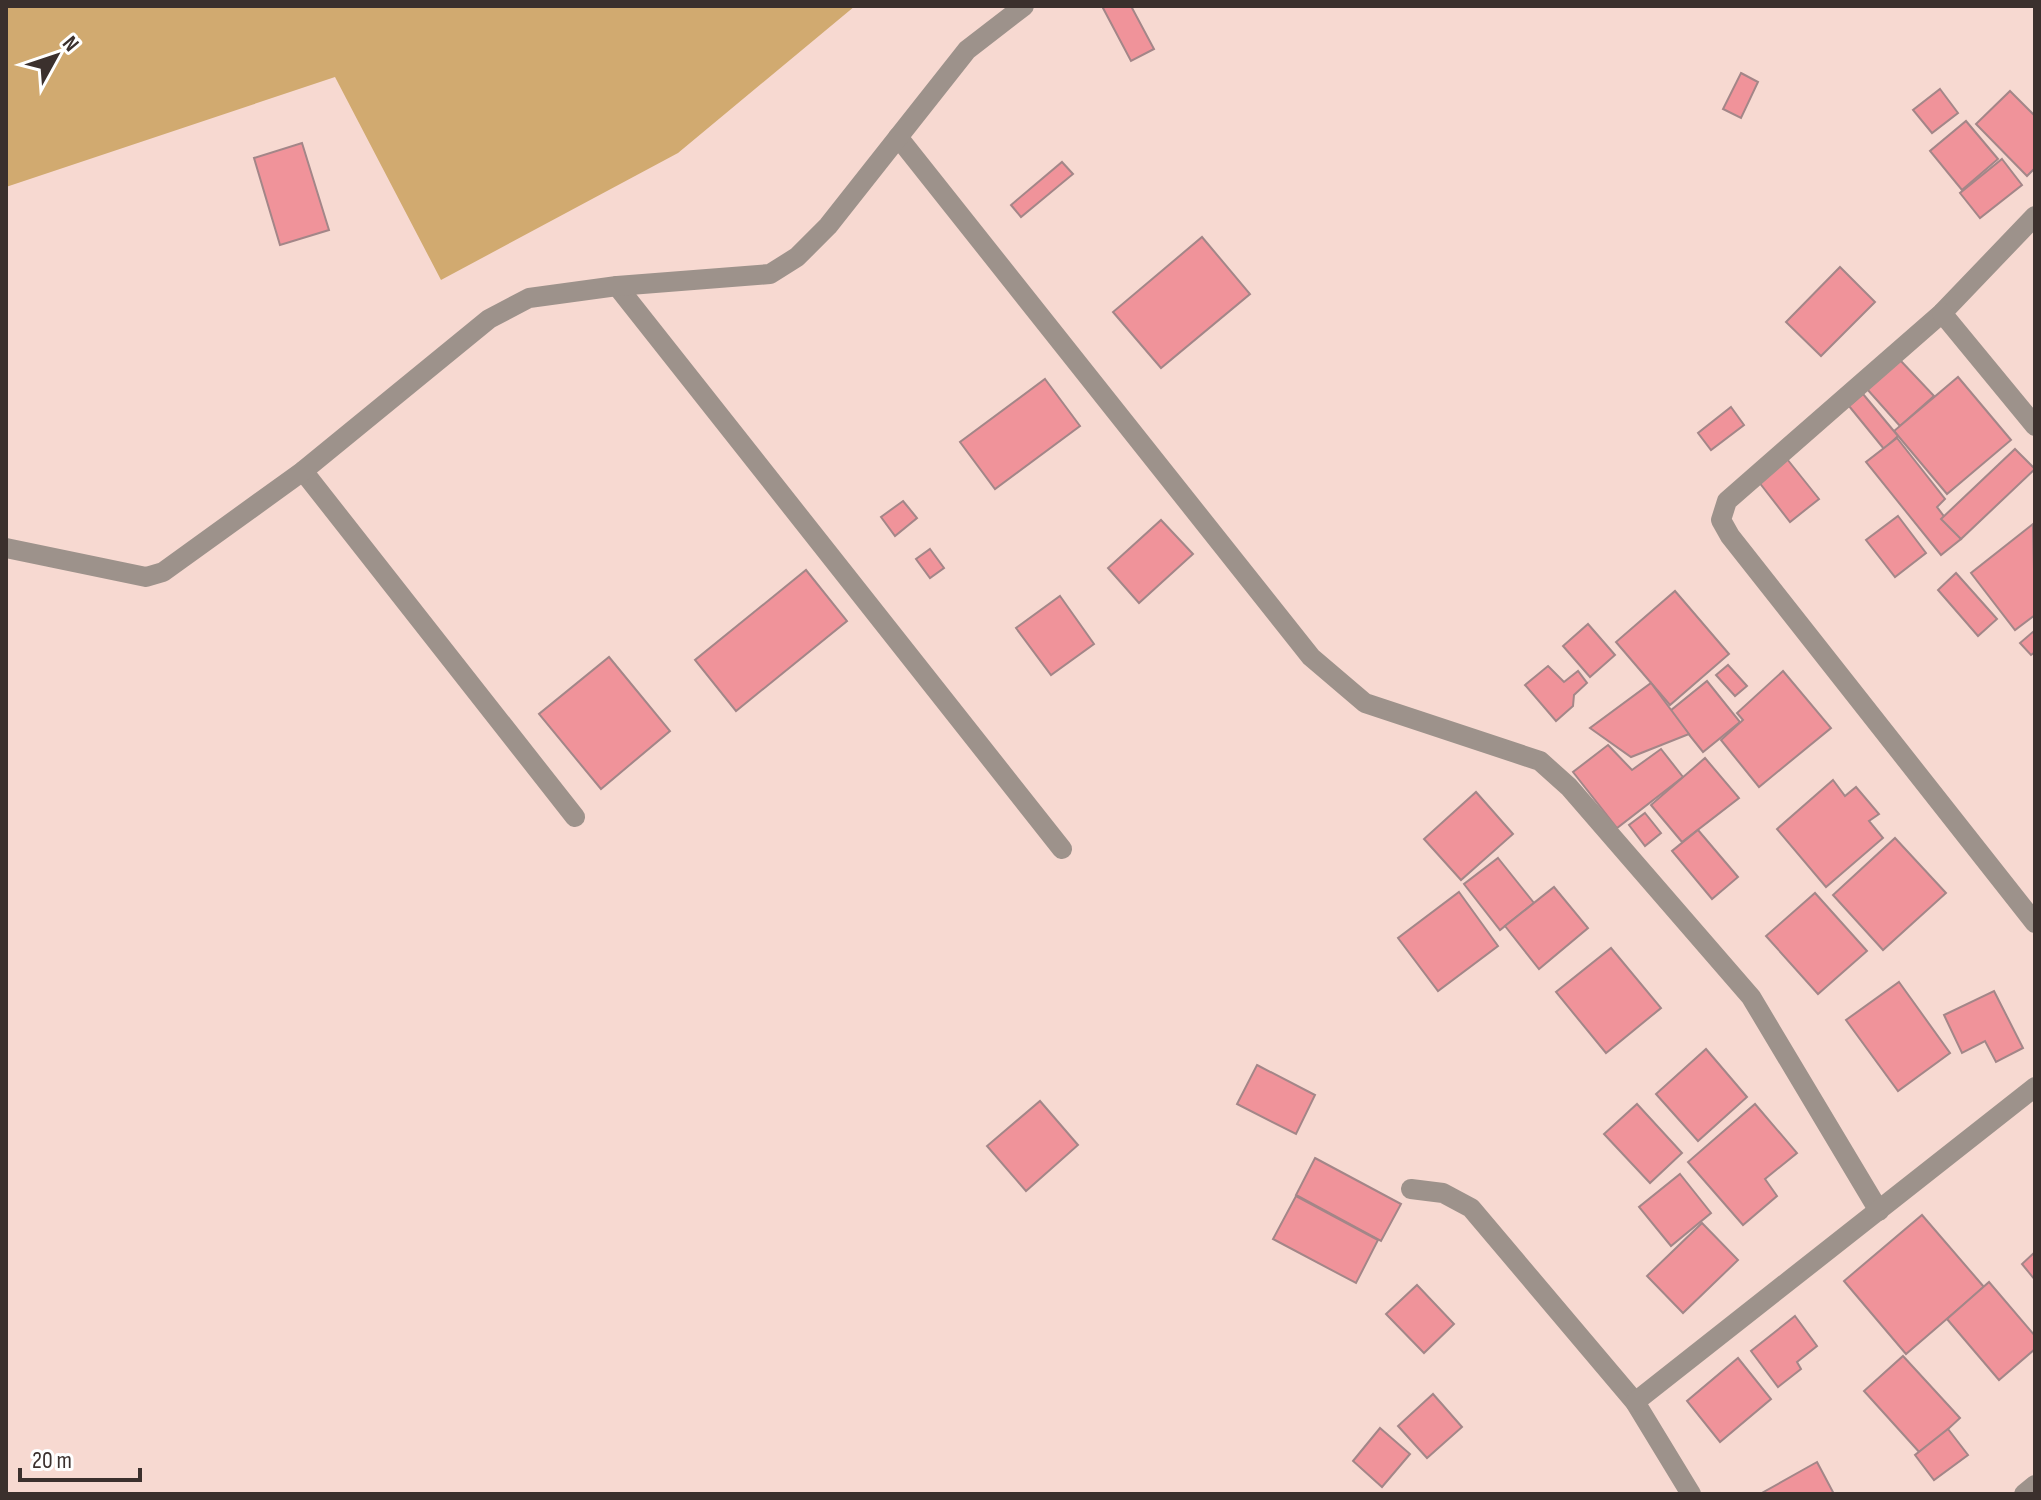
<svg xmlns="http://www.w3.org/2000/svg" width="2041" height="1500" viewBox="0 0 2041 1500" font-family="'Sofia Sans Condensed',sans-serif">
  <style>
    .green { fill: #d1aa70 }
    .building { fill: #f0939a; stroke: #a38688; stroke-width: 2 }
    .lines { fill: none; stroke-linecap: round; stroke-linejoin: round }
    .street { stroke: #9d928b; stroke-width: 20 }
  </style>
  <rect width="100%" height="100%" fill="#f7d9d1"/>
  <polygon class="green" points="6,6 855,6 678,153 441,280 335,77 6,187"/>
  <g class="building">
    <polygon points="1106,6 1131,6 1154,49 1131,61 1103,8"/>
    <polygon points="1741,73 1758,82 1741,118 1723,109"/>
    <polygon points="1940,89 1958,113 1932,133 1913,110"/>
    <polygon points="2010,91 2035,116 2035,168 2027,176 1976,124"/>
    <polygon points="1966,121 1998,159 1962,190 1930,151"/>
    <polygon points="302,143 329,230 280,245 254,158"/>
    <polygon points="2002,159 2022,185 1980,218 1960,193"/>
    <polygon points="1062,162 1073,174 1021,217 1011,205"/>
    <polygon points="1202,237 1250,294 1161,368 1113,312"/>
    <polygon points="1840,267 1875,302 1821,356 1786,322"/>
    <polygon points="1900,360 1934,396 1900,426 1867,389"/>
    <polygon points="1958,377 2011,440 1947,494 1894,431"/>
    <polygon points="1045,379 1080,426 995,489 960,442"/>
    <polygon points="1863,394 1898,436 1884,449 1849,406"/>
    <polygon points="1731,407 1744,425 1711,450 1698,433"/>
    <polygon points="1897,438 1945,499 1937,507 1961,539 1941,555 1866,462"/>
    <polygon points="2015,449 2035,469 1961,539 1941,519"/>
    <polygon points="1783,454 1819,499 1790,522 1755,477"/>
    <polygon points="903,501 917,518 895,536 881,517"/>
    <polygon points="1898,516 1926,553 1895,577 1866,540"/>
    <polygon points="1161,520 1193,554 1139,603 1108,568"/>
    <polygon points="2033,524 2035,615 2015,630 1971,573"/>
    <polygon points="930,549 944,568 930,578 916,559"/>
    <polygon points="806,570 847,621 736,711 695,660"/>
    <polygon points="1956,573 1997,619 1978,636 1938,590"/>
    <polygon points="1675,591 1729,654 1670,705 1616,642"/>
    <polygon points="1060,596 1094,644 1051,675 1016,628"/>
    <polygon points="1588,624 1615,655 1590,677 1563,646"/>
    <polygon points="2034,631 2035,652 2031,655 2020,643"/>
    <polygon points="609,657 670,731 601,789 539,714"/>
    <polygon points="1728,665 1747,686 1735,696 1716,675"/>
    <polygon points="1548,666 1564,682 1578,671 1587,683 1574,695 1573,706 1556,721 1525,685"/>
    <polygon points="1783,671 1831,728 1759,787 1721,740 1743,720 1737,713"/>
    <polygon points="1707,681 1740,722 1703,752 1670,711"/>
    <polygon points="1651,683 1689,734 1631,757 1590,728"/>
    <polygon points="1608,745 1632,770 1661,749 1683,777 1617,828 1573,772"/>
    <polygon points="1705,758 1739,798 1682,842 1651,805"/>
    <polygon points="1833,780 1845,796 1856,787 1879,814 1869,821 1883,838 1826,887 1777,829"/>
    <polygon points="1476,792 1513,834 1461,880 1424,839"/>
    <polygon points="1645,813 1661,833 1645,846 1629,825"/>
    <polygon points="1698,830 1738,877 1712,899 1672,851"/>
    <polygon points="1895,838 1946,893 1883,950 1833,895"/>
    <polygon points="1498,858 1534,903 1500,930 1464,884"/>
    <polygon points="1554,887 1588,928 1539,969 1505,926"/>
    <polygon points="1459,892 1498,946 1438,991 1398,938"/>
    <polygon points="1815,893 1867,951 1818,994 1766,936"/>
    <polygon points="1611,948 1661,1008 1606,1053 1556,992"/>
    <polygon points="1899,982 1950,1053 1898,1091 1846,1020"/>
    <polygon points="1994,991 2023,1048 1996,1062 1985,1041 1962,1053 1944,1015"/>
    <polygon points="1706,1049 1747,1097 1698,1141 1656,1094"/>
    <polygon points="1257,1065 1315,1095 1296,1134 1237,1104"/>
    <polygon points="1040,1101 1078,1145 1026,1191 987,1146"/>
    <polygon points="1637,1104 1682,1153 1650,1183 1604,1134"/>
    <polygon points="1755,1104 1797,1153 1765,1179 1777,1196 1743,1225 1688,1162"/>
    <polygon points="1315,1158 1401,1204 1381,1241 1296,1195"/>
    <polygon points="1680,1174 1711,1213 1671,1246 1639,1207"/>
    <polygon points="1296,1196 1378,1240 1356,1283 1273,1239"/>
    <polygon points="1922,1215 1984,1287 1906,1354 1844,1281"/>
    <polygon points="1702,1223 1738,1260 1683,1313 1647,1276"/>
    <polygon points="2035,1252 2035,1280 2022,1264"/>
    <polygon points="1989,1282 2035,1336 2035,1349 1999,1380 1947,1319"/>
    <polygon points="1417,1285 1454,1324 1424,1353 1386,1314"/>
    <polygon points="1795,1316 1817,1346 1797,1362 1801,1369 1778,1387 1751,1351"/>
    <polygon points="1903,1356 1960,1418 1921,1454 1864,1391"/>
    <polygon points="1738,1358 1771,1399 1720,1442 1687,1401"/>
    <polygon points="1433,1394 1462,1427 1427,1458 1398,1426"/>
    <polygon points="1380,1428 1410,1454 1382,1487 1353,1461"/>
    <polygon points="1948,1429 1968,1455 1934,1480 1915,1455"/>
    <polygon points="1817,1462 1834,1494 1760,1494"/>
  </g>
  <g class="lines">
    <g class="street">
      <polyline points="898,137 1311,657 1365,703 1540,761 1569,787 1751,997 1879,1211"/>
      <polyline points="2035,216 1942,313 1727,501 1721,520 1730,536 2035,923"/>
      <polyline points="617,286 1062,849"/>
      <polyline points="1942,313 2035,426"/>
      <polyline points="303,471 575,817"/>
      <polyline points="6,548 146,577 163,572 303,471 489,319 529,298 617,286 770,274 797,257 828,226 967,50 1024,6"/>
      <polyline points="1411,1189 1443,1193 1471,1208 1635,1402 1691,1494"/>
      <polyline points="1635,1402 2035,1087"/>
      <polyline points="2024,1494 2035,1485"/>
    </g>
  </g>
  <rect width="2041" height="1500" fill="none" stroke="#3b302d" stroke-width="16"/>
  <g transform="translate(56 56) rotate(50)" stroke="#ffffff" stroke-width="6" paint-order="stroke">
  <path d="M0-6L14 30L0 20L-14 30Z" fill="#3b302d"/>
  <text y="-12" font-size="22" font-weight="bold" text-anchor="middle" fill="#3b302d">N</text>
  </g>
  <path d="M20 1468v12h120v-12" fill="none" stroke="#3b302d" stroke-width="4"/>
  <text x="32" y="1468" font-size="24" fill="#3b302d" stroke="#ffffff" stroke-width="6" paint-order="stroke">20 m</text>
</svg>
